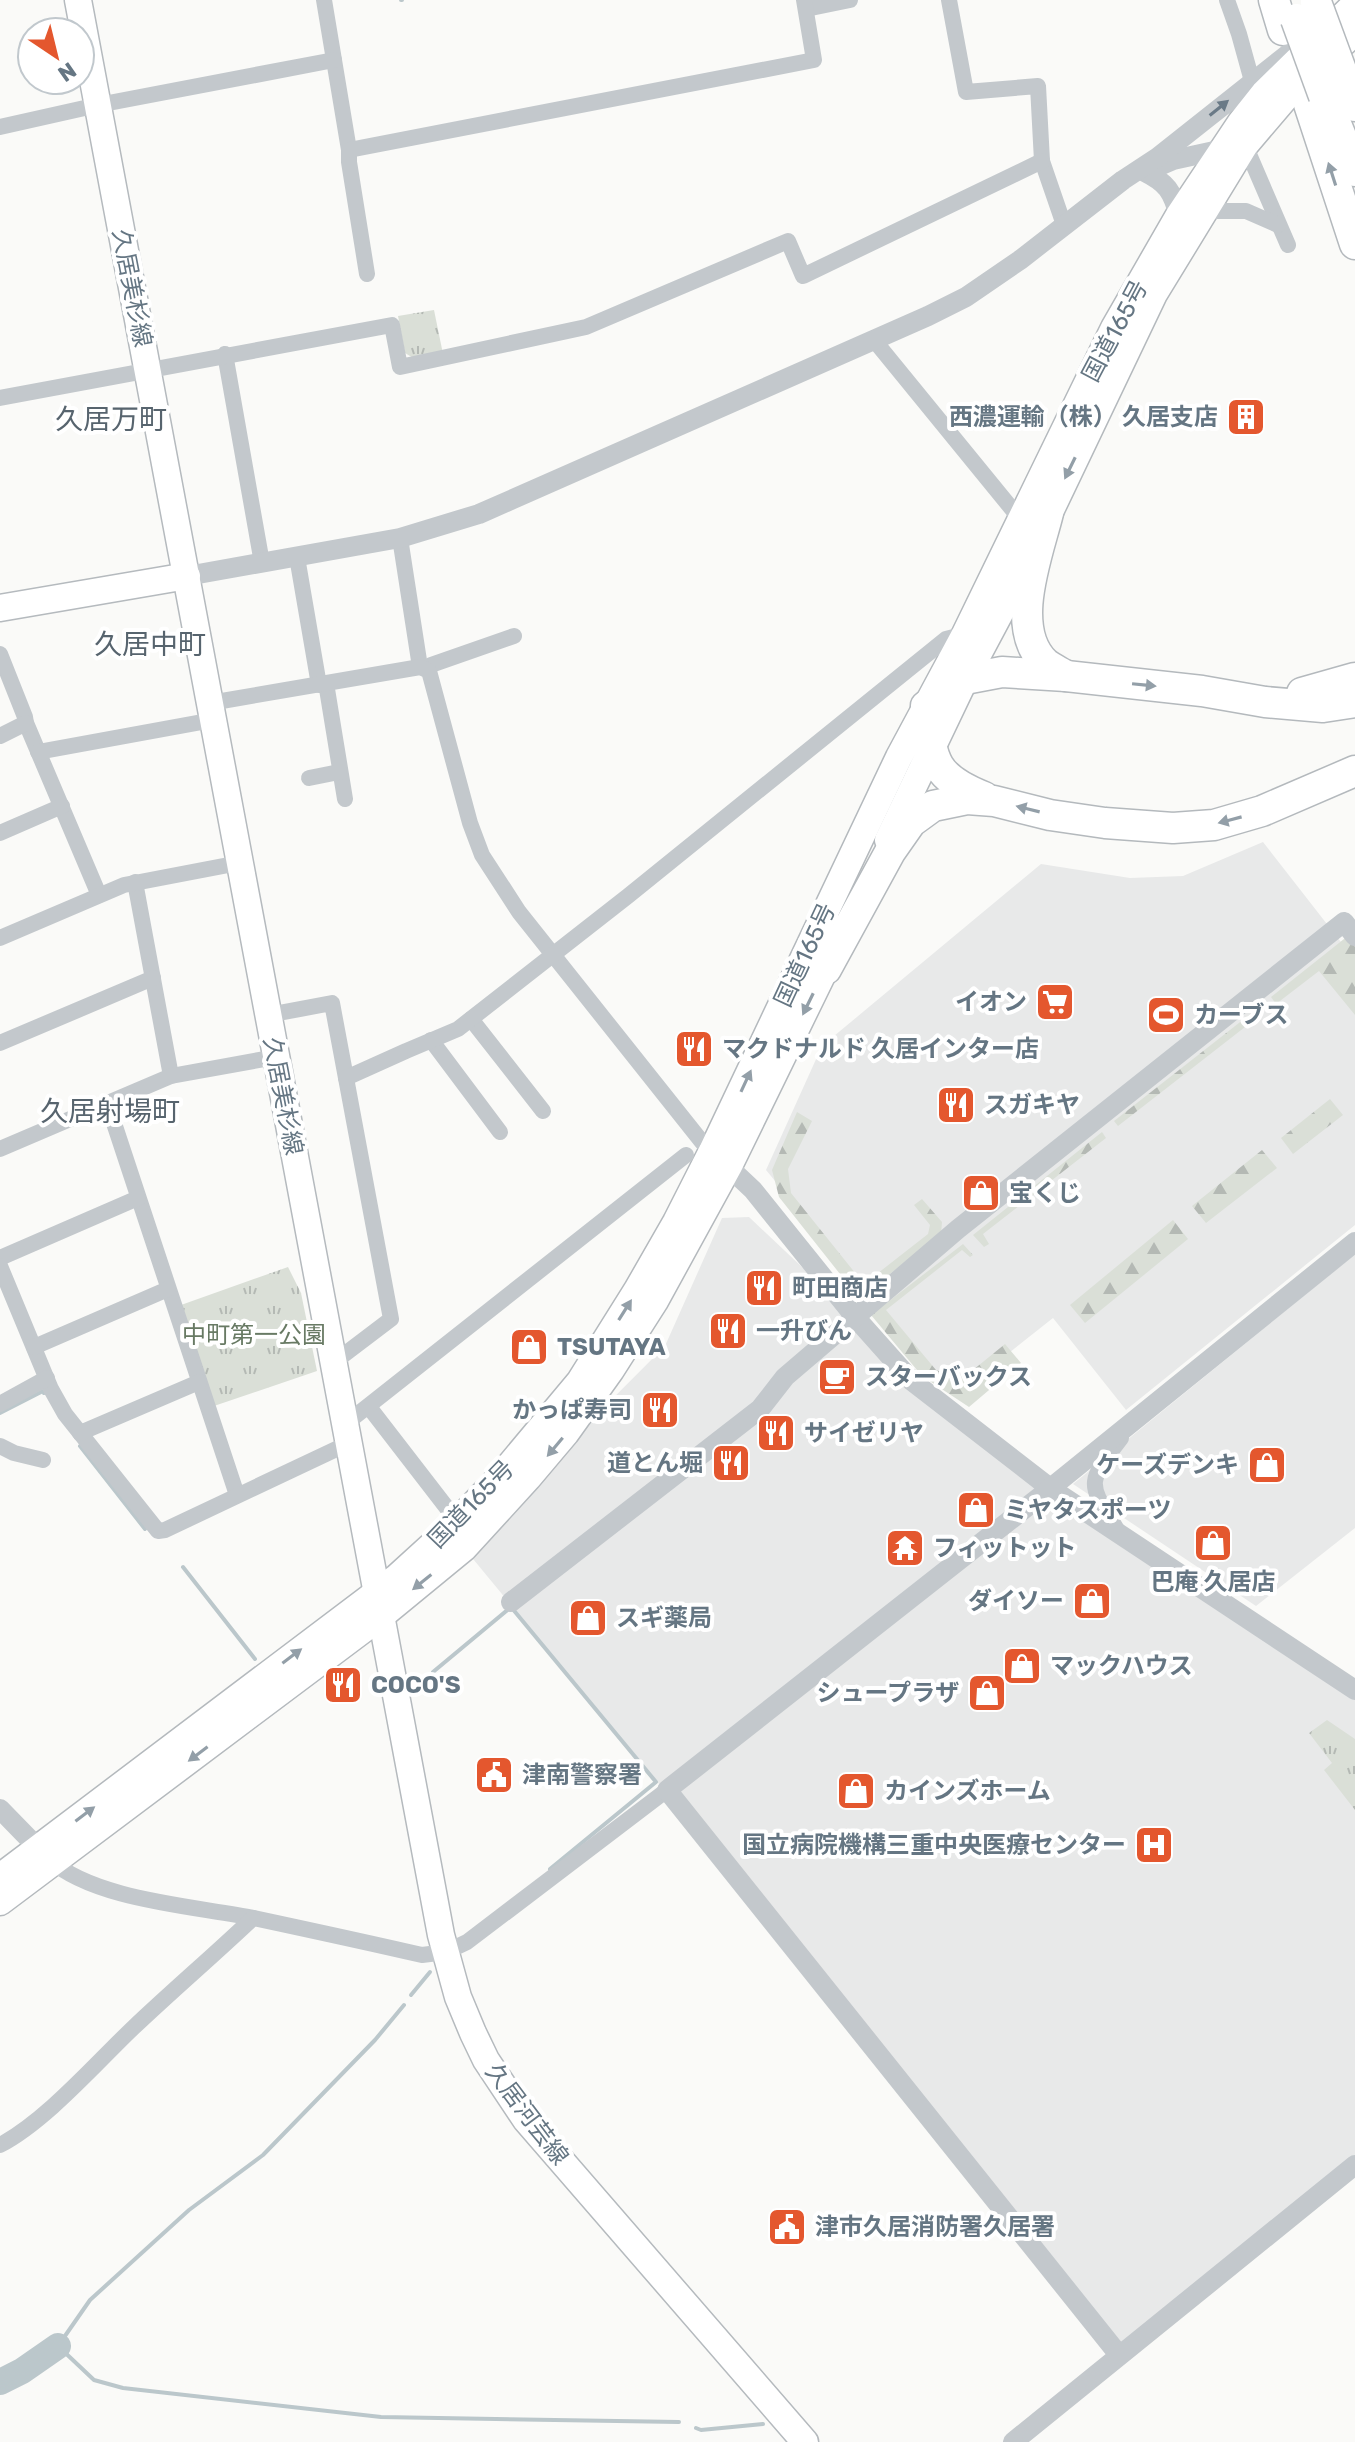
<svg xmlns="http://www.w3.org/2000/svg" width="1355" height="2442" viewBox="0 0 1355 2442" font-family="Rubik,'Noto Sans JP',sans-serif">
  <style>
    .built { fill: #e8e9e9 }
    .grass { fill: url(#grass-tufts) }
    .forest { fill: url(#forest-firs) }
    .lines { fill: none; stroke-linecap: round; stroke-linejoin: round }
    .stream { stroke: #bbc7cb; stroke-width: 4 }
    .river { stroke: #bbc7cb; stroke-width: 26 }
    .primary-casing { stroke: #b5babe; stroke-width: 29 }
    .trunk-casing { stroke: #b4b9bd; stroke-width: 29 }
    .motorway-casing { stroke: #b4b9bd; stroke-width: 33 }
    .minor { stroke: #c3c8cc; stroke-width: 16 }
    .tertiary { stroke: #c3c8cc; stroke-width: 20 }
    .primary { stroke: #fff; stroke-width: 26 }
    .trunk { stroke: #fff; stroke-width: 26 }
    .motorway { stroke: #fff; stroke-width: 30 }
    .motorway-bridge-casing { stroke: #b4b9bd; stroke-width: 33; stroke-linecap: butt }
    .motorway-bridge { stroke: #fff; stroke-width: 30 }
    .oneway { fill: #6a7a87 }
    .oneway2 { fill: #939fa8 }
    .labels { text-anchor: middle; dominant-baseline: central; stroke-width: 8; stroke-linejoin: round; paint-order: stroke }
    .street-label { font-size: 24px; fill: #657683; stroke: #fff }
    .poi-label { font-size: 24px; font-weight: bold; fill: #657683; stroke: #fff; text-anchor: start }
    .park-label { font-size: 24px; fill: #687a64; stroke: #fff }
    .quarter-label { font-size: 28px; fill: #57646e; stroke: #fff }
  </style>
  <defs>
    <pattern id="grass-tufts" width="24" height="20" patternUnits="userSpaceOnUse" patternTransform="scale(2)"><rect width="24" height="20" fill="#dadfd7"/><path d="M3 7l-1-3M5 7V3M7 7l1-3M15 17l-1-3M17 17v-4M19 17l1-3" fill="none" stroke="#b4b9b4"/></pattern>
    <pattern id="forest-firs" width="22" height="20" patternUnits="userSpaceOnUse" patternTransform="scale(2)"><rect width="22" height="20" fill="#dadfd7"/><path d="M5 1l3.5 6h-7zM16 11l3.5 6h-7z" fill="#b4b9b4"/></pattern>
  </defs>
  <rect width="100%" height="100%" fill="#fafaf8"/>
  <g class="built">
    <polygon points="1263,842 1355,960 1355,1225 1126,1410 1053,1318 957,1394 943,1384 766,1170 822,1046 1041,864 1130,878 1183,876"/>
    <polygon points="749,1217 855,1317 912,1381 1355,1691 1355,2165 1119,2355 817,1975 464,1548 665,1346 722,1218"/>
    <polygon points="1355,1254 1355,1528 1256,1606 1073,1484"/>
  </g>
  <g class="grass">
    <polygon points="434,310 443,354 415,359 405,353 398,316"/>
    <polygon points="288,1267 301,1293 317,1371 214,1406 181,1305"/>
    <polygon points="1327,1720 1355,1739 1355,1810 1324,1770 1332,1763 1309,1733"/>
  </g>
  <g class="forest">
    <polygon points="1349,935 1355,942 1355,1015 1319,971 1276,1004 1271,997"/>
    <polygon points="1258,1008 1263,1013 1118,1126 1114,1121"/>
    <polygon points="1330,1099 1343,1115 1293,1154 1281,1138"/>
    <polygon points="797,1112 812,1121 788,1169 791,1193 864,1284 928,1234 930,1225 914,1205 922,1199 942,1222 941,1234 859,1298 779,1197 772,1170"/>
    <polygon points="1102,1132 1106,1138 983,1234 989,1244 984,1247 973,1235"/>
    <polygon points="1262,1150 1277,1168 1206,1223 1192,1206"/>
    <polygon points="1173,1220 1188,1239 1085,1323 1070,1305"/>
    <polygon points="963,1244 973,1255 970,1257 962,1250 886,1310 936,1370 962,1379 1005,1344 1021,1363 969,1407 922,1376 871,1315"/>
  </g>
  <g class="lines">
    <g class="stream">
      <polyline points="401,0 402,0"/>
      <polyline points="0,1413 43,1391 44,1393"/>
      <polyline points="80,1446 145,1529"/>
      <polyline points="183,1567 255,1659"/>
      <polyline points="433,1672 511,1607 656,1782 550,1869"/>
      <polyline points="411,1995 430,1972"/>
      <polyline points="404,2005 375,2040 263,2155 189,2210 90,2300 58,2346 94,2380 123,2388 381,2417 679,2422"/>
      <polyline points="696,2428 701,2430 763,2424"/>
    </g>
    <polyline class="river" points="0,2382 22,2371 58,2346"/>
    <defs>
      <g id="primary">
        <polyline points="78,0 441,1935 458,1997 473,2033 486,2060 526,2120 805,2442"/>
        <polyline points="0,608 187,576"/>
      </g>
      <g id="trunk">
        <polyline points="888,840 965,679 1016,583 1154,294 1245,145 1291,91 1355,32"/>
        <polyline points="0,1877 397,1577 452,1527 499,1478 580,1381 637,1290 676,1222 712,1151 899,757 965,634 1114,328 1179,215 1241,122 1264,93 1355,4"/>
        <polyline points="0,1902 380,1617 464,1548 528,1478 566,1433 611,1370 655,1301 729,1166 834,951"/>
      </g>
      <g id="motorway">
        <polyline points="1274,0 1283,30"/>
        <polyline points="1344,78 1355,106"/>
        <polyline points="1309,104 1355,244"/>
        <polyline points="1332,114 1355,171"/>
        <path d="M1048,513c-10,41 -40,115 -3,150 6,5 15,9 21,13"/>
        <polyline points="1302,693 1355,678"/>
        <path d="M984,797c-53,-21 -52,-38 -58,-91l39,-27 37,-7 64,4 136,15 63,11 58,5 32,-5"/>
        <polyline points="826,969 890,852 911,822 933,806 967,799 994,801 1050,815 1105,823 1173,828 1214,825 1262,811 1355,771"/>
      </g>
    </defs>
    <use href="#primary" class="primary-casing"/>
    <use href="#trunk" class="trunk-casing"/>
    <use href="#motorway" class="motorway-casing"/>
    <g class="minor">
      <polyline points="324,0 349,150 349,162 367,274"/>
      <polyline points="949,0 966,92 1038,86 1042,161 1064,225"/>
      <polyline points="1227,0 1239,34 1252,81"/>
      <polyline points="806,9 850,0"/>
      <polyline points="0,127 98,105 334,60"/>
      <polyline points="1245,145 1288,245"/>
      <polyline points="349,150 814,60 804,0"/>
      <polyline points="1203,211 1246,211 1278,225"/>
      <polyline points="874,340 1021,520"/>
      <polyline points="225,354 262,563"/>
      <polyline points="0,398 392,325 400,367 586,327 788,241 803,276 1042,161"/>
      <polyline points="400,538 420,667"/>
      <polyline points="297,557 319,685"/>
      <polyline points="0,654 25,717 26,723 99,895"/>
      <polyline points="426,669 431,665 514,636"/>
      <polyline points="326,683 345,799"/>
      <polyline points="210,703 420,667 429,671 470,823 482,855 519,912 702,1142 712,1151"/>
      <polyline points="0,736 26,723"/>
      <polyline points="38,752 213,720"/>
      <polyline points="309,778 339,772"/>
      <polyline points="0,833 62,806"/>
      <polyline points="135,882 171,1076"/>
      <polyline points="0,938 124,885 239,863"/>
      <polyline points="268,1015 332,1003 391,1319 333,1363"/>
      <polyline points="471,1019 543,1111"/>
      <polyline points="431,1040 500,1132"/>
      <polyline points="0,1043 153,978"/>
      <polyline points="346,1078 406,1051 458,1029 628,896 946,639 965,634"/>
      <polyline points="107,1102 237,1495"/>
      <polyline points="0,1149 171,1076 276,1057"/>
      <polyline points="0,1258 138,1198"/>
      <polyline points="0,1266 51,1389 65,1414 158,1531 165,1530 347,1444"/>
      <polyline points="34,1347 168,1289"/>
      <polyline points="0,1404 47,1378"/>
      <polyline points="369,1407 457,1521"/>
      <polyline points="344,1425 686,1155"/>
      <polyline points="80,1433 199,1382"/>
      <polyline points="0,1446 14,1453 43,1460"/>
      <path d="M1119,1533c-30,-50 -35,-47 2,-95"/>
      <path d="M49,1859c45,41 145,47 205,59 56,12 112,24 168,37l24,-3 21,-10 200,-152"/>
      <path d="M0,2145c46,-24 96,-82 134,-118 39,-37 80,-72 119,-109"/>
    </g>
    <g class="tertiary">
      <polyline points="1152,169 1173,160 1228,148"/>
      <path d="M1145,172c22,11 27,19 34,43"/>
      <polyline points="187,576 400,538 479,514 928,316 966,297 1020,260 1123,180 1158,157 1297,47"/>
      <polyline points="719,1158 753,1190 855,1317 912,1381 1050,1488 1355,1690"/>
      <polyline points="511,1602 760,1409 785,1377 958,1229 1344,922 1355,936"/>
      <polyline points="0,1809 39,1849"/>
      <polyline points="1119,2355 667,1790 1042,1495 1355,1242"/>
      <polyline points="1013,2442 1355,2165"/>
    </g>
    <use href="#primary" class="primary"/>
    <use href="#trunk" class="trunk"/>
    <use href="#motorway" class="motorway"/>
    <defs>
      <g id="motorway-bridge">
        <polyline points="1316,2 1344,78"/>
        <polyline points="1296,19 1324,96"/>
      </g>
    </defs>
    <use href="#motorway-bridge" class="motorway-bridge-casing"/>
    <use href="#motorway-bridge" class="motorway-bridge"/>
  </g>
  <defs><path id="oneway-solid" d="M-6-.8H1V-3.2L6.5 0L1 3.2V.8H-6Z" transform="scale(2)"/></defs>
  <use class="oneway" href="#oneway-solid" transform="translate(1219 108) rotate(-39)"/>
  <g class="oneway2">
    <use href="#oneway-solid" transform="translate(1332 174) rotate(-108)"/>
    <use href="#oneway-solid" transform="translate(1070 468) rotate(116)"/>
    <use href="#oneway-solid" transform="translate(1144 685) rotate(6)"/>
    <use href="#oneway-solid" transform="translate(1028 809) rotate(-166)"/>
    <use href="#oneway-solid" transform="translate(1230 820) rotate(165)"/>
    <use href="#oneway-solid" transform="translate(808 1004) rotate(116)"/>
    <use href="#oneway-solid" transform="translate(746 1081) rotate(-65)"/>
    <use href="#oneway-solid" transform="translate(625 1310) rotate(-58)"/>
    <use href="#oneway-solid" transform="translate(555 1447) rotate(130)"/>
    <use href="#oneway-solid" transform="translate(422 1582) rotate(141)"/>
    <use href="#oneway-solid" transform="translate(292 1656) rotate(-37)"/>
    <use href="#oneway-solid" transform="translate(198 1754) rotate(143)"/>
    <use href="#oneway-solid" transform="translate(85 1814) rotate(-37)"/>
  </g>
  <defs>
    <symbol id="building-square" viewBox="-11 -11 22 22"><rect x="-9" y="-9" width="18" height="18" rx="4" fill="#e4572e" stroke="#fff"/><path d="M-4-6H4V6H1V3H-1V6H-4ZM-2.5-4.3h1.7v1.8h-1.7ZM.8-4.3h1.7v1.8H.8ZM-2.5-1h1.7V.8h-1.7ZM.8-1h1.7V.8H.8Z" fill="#fff"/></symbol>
    <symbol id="supermarket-square" viewBox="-11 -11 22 22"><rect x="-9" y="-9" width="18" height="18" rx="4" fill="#e4572e" stroke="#fff"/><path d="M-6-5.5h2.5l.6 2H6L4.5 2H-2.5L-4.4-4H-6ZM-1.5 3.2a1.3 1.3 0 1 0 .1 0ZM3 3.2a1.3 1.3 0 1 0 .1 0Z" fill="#fff"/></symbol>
    <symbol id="stadium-square" viewBox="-11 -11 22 22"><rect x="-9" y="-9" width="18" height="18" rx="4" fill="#e4572e" stroke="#fff"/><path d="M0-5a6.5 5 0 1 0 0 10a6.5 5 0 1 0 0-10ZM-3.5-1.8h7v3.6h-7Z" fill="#fff"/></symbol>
    <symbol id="restaurant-square" viewBox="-11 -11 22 22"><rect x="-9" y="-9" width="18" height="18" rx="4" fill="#e4572e" stroke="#fff"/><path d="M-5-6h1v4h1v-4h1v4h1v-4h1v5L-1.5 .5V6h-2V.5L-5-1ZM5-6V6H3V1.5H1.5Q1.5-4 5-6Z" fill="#fff"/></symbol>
    <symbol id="shop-square" viewBox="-11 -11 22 22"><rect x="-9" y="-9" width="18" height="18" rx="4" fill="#e4572e" stroke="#fff"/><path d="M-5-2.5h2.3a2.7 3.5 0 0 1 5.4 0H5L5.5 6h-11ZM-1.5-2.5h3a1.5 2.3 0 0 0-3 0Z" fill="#fff"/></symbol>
    <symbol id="cafe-square" viewBox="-11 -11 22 22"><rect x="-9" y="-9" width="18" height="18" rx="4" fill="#e4572e" stroke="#fff"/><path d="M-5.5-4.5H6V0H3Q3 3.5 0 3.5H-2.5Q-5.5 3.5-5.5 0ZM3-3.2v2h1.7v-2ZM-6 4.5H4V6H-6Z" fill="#fff"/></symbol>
    <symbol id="temple-square" viewBox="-11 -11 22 22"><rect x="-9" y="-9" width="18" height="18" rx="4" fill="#e4572e" stroke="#fff"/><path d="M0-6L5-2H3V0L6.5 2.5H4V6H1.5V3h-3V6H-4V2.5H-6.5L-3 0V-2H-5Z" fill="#fff"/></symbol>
    <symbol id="civic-square" viewBox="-11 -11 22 22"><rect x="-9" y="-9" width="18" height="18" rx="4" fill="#e4572e" stroke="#fff"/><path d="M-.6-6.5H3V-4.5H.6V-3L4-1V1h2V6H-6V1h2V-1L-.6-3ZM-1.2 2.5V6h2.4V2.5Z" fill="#fff"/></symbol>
    <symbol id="hospital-square" viewBox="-11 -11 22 22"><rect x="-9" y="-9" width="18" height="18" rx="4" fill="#e4572e" stroke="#fff"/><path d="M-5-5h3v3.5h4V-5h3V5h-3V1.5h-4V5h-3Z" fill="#fff"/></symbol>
  </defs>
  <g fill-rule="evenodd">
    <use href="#building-square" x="1224" y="395" width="44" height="44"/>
    <use href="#supermarket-square" x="1033" y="980" width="44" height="44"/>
    <use href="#stadium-square" x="1144" y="993" width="44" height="44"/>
    <use href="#restaurant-square" x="672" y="1027" width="44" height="44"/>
    <use href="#restaurant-square" x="934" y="1083" width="44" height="44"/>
    <use href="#shop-square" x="959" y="1171" width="44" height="44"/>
    <use href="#restaurant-square" x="742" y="1266" width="44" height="44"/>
    <use href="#restaurant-square" x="706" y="1309" width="44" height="44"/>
    <use href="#shop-square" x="507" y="1325" width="44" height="44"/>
    <use href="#cafe-square" x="815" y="1355" width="44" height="44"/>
    <use href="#restaurant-square" x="638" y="1388" width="44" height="44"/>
    <use href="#restaurant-square" x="754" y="1411" width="44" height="44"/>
    <use href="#restaurant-square" x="709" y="1441" width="44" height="44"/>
    <use href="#shop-square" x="1245" y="1443" width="44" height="44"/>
    <use href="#shop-square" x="954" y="1488" width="44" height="44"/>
    <use href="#shop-square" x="1191" y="1521" width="44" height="44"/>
    <use href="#temple-square" x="883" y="1526" width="44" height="44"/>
    <use href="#shop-square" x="1070" y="1579" width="44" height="44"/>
    <use href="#shop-square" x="566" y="1596" width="44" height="44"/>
    <use href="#shop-square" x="1000" y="1644" width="44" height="44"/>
    <use href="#restaurant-square" x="321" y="1663" width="44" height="44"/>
    <use href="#shop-square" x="965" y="1671" width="44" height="44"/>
    <use href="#civic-square" x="472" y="1753" width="44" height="44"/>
    <use href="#shop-square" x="834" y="1769" width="44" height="44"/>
    <use href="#hospital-square" x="1132" y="1823" width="44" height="44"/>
    <use href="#civic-square" x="765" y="2205" width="44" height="44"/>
  </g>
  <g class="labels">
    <g class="street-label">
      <text transform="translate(132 288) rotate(79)">久居美杉線</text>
      <text transform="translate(1115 331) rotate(-62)">国道165号</text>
      <text transform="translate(805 955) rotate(-65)">国道165号</text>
      <text transform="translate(283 1096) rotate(79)">久居美杉線</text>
      <text transform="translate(471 1504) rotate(-46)">国道165号</text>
      <text transform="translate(527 2114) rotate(53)">久居河芸線</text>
    </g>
    <g class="poi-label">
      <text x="1218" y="417" text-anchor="end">西濃運輸（株） 久居支店</text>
      <text x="1027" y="1002" text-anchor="end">イオン</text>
      <text x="1194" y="1015">カーブス</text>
      <text x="722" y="1049">マクドナルド 久居インター店</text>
      <text x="984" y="1105">スガキヤ</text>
      <text x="1009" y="1193">宝くじ</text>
      <text x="792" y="1288">町田商店</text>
      <text x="756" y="1331">一升びん</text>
      <text x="557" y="1347">TSUTAYA</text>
      <text x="865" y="1377">スターバックス</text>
      <text x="632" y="1410" text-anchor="end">かっぱ寿司</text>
      <text x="804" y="1433">サイゼリヤ</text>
      <text x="703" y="1463" text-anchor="end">道とん堀</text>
      <text x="1239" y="1465" text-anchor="end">ケーズデンキ</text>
      <text x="1004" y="1510">ミヤタスポーツ</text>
      <text x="933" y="1548">フィットット</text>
      <text x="1213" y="1582" text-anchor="middle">巴庵 久居店</text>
      <text x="1064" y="1601" text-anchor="end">ダイソー</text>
      <text x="616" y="1618">スギ薬局</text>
      <text x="1050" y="1666">マックハウス</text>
      <text x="371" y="1685">COCO'S</text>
      <text x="959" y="1693" text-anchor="end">シュープラザ</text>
      <text x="522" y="1775">津南警察署</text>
      <text x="884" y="1791">カインズホーム</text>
      <text x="1126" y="1845" text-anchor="end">国立病院機構三重中央医療センター</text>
      <text x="815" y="2227">津市久居消防署久居署</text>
    </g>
    <g class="park-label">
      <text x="254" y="1335">中町第一公園</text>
    </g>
    <g class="quarter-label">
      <text x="111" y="419">久居万町</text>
      <text x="150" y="644">久居中町</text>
      <text x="110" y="1111">久居射場町</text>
    </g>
  </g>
  <g transform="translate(56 56) rotate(145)"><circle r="38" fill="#ffffff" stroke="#c1c8cd" stroke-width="2"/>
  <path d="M0-6L14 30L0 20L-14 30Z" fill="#e4572e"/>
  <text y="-12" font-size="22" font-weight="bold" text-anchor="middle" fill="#657683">N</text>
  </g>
</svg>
